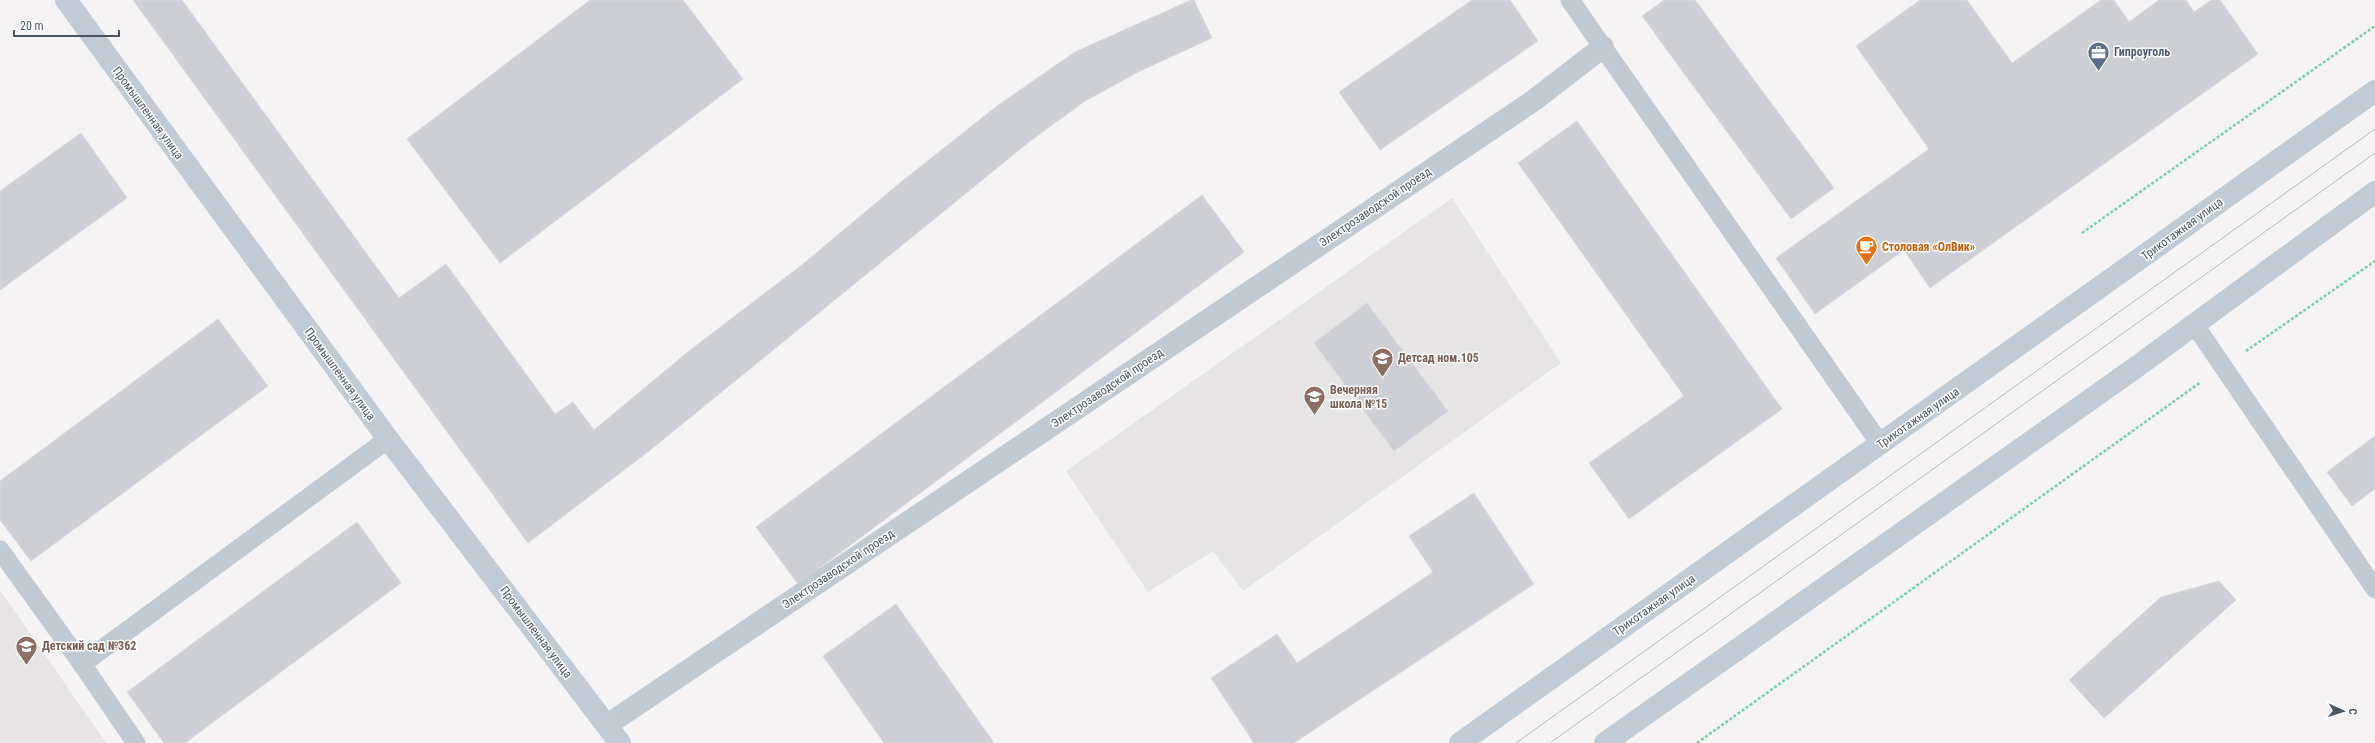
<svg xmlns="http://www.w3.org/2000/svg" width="2375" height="743" viewBox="0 0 2375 743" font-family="'Roboto Condensed',sans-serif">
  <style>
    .education { fill: #e6e4e5 }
    .building { fill: #cdcfd5; stroke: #d7d9de }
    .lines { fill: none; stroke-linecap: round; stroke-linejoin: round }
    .path { stroke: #7ad0a6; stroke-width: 2.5; stroke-dasharray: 3 2; stroke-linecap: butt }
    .lane { stroke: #c1cad2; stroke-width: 19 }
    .street { stroke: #c1cad2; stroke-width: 22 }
    .secondary { stroke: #c1cbd6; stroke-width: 22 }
    .tram { stroke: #b5b8bd; stroke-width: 1 }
    .labels { text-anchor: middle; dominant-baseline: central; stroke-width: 3; stroke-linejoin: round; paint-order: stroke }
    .service-label { font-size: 12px; font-weight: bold; fill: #4e5e75; stroke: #fff; text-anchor: start }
    .street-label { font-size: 12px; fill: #4a5661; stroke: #fff }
    .food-label { font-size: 12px; font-weight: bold; fill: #c56008; stroke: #fff; text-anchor: start }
    .education-label { font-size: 12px; font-weight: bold; fill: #785e54; stroke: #fff; text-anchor: start }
  </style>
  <rect width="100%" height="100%" fill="#f5f3f3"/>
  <g class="education">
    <polygon points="1452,198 1561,363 1243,591 1213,551 1148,592 1066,471"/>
    <polygon points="0,590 106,743 0,743"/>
  </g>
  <g class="building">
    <polygon points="133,0 182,0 399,298 446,264 555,414 573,402 594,430 689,351 803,264 901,182 997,106 1075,52 1191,0 1194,0 1212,38 1140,71 1085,101 1029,142 649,451 528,543"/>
    <polygon points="590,0 683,0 743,79 500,263 407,139"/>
    <polygon points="1472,0 1510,0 1538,41 1380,150 1339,92"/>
    <polygon points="1664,0 1695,0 1834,188 1791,219 1642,16"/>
    <polygon points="1920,0 1967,0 2012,63 2101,0 2114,0 2129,22 2159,0 2186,0 2194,12 2211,0 2220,0 2258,54 1930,288 1904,250 1815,314 1776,258 1929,149 1856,46"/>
    <polygon points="1577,121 1782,409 1629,519 1589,463 1684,396 1518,163"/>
    <polygon points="81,133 127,198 0,290 0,191"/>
    <polygon points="1202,195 1244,252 798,584 756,527"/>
    <polygon points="1367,303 1448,411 1394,451 1314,343"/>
    <polygon points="218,319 268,386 31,561 0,520 0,481"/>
    <polygon points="2375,436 2375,489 2352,506 2327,472"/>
    <polygon points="1474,493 1534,584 1294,743 1254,743 1211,678 1277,634 1297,663 1433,572 1409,536"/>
    <polygon points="357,522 401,583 185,743 164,743 127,692"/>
    <polygon points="2219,581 2236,600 2104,718 2069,680 2161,597"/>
    <polygon points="896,604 994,743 884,743 823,656"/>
  </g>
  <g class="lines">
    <g class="path">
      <polyline points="2082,233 2375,26"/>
      <polyline points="2246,351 2375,261"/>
      <polyline points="1697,743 2201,382"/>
    </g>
    <g class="lane">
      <polyline points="1570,0 1881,445"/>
      <polyline points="2194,324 2375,589"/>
      <polyline points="0,550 82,664 388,439"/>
      <polyline points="82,664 136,743"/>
    </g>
    <polyline class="street" points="607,725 1533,101 1603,47"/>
    <g class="secondary">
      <polyline points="66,0 388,439 620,743"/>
      <polyline points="1460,743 2375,91"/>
      <polyline points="1605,743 2135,368 2375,192"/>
    </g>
    <g class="tram">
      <polyline points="1516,743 2375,129"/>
      <polyline points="1550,743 2375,153"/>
    </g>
  </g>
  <defs>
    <symbol id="office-pin" viewBox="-11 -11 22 30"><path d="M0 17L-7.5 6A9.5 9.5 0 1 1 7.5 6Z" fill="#5c6f8a" stroke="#fff"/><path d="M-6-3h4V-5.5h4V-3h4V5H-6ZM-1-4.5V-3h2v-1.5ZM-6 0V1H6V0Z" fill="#fff"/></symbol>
    <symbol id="cafe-pin" viewBox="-11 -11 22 30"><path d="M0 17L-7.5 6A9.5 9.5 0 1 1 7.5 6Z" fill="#e8710a" stroke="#fff"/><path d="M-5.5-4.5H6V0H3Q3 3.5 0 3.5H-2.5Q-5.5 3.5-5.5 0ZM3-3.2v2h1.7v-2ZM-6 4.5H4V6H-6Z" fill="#fff"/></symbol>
    <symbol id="school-pin" viewBox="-11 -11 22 30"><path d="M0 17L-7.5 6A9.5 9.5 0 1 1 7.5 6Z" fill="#8d6e63" stroke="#fff"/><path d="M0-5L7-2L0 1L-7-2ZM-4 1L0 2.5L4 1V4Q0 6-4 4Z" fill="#fff"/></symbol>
  </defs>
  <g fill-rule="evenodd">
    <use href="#office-pin" x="2086" y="40" width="25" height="34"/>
    <use href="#cafe-pin" x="1854" y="234" width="25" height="34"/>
    <use href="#school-pin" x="1370" y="346" width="25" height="34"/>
    <use href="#school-pin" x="1302" y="384" width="25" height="34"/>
    <use href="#school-pin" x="14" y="634" width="25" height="34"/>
  </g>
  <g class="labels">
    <g class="service-label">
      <text x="2114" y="52">Гипроуголь</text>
    </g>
    <g class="street-label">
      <text transform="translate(148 113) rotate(54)">Промышленная улица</text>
      <text transform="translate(1375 207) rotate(-34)">Электрозаводской проезд</text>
      <text transform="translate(2182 229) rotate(-36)">Трикотажная улица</text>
      <text transform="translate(340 374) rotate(54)">Промышленная улица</text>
      <text transform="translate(1107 388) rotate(-34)">Электрозаводской проезд</text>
      <text transform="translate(1918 418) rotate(-35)">Трикотажная улица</text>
      <text transform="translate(838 569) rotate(-34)">Электрозаводской проезд</text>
      <text transform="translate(1654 605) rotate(-35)">Трикотажная улица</text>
      <text transform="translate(536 632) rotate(53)">Промышленная улица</text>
    </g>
    <g class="food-label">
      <text x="1882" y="247">Столовая «ОлВик»</text>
    </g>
    <g class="education-label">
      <text x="1398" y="358">Детсад ном.105</text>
      <text x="1330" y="390">Вечерняя<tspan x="1330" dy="14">школа №15</tspan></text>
      <text x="42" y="646">Детский сад №362</text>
    </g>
  </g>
  <g transform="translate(2343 711) rotate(93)" stroke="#ffffff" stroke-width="3" paint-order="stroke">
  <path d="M0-3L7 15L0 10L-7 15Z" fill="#4a5661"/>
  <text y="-6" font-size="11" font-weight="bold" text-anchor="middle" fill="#4a5661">С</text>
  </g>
  <path d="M14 30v6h105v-6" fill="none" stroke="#4a5661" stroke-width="2"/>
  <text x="20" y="30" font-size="12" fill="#4a5661" stroke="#ffffff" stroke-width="3" paint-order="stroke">20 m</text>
</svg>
